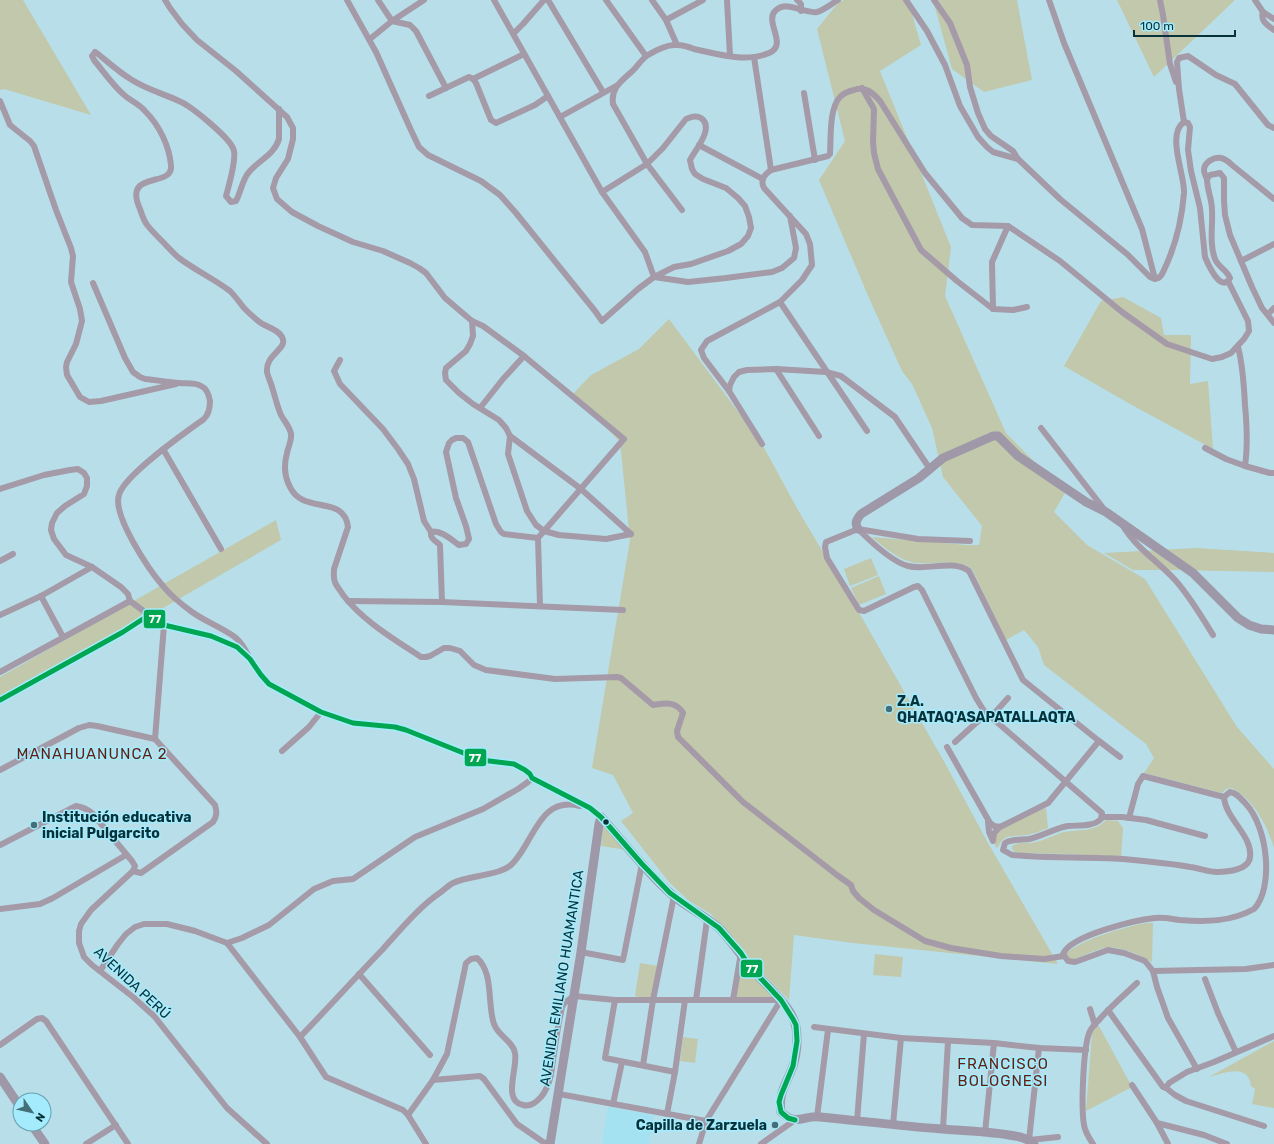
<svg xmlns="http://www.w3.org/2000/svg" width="1274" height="1144" viewBox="0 0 1274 1144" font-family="Rubik,sans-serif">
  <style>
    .built { fill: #a4e2f1 }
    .green { fill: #c1c8ab }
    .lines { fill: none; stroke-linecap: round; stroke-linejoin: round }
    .street { stroke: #a49aa8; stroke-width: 6 }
    .secondary { stroke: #9e98a8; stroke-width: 9 }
    .bus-1-casing { stroke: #a4ecfd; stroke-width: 8 }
    .bus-1 { stroke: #00a651; stroke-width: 5 }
    .poi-dot { fill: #456f77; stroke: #a4ecfd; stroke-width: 1.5 }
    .bus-dot { fill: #07323a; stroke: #a4ecfd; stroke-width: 1.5 }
    .labels { text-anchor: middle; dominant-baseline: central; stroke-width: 3; stroke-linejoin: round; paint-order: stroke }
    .poi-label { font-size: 14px; font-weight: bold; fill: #07323a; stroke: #a4ecfd; text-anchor: start }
    .street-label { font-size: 14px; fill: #07323a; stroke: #a4ecfd }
    .neighbourhood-label { font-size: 15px; letter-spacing: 1px; fill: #621f11; stroke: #a4ecfd }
    .line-badge { stroke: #a4ecfd; stroke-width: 1.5 }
    .badge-label { font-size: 11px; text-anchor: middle; font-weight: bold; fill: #fff }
  </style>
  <rect width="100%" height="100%" fill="#b8dfe9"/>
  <polygon class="built" points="608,1107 654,1115 649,1144 602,1144"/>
  <g class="green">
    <polygon points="0,0 23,0 91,115 4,89 0,90"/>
    <path d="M844,0h64l13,45 -41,26 71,176 -6,49 61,137 59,60 -11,19 33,33 58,34 92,148 37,42v79c-7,-23 -20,-48 -42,-60l-6,1 -4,4 -78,-20 10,-15 -8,-14 -102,-79 -6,-18 -14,-17 -18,10 -34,-71c-18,-13 -44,-1 -64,-8 -14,-5 -26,-15 -36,-24l95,8h12l3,-19 -39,-49 -11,-49 -20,-44 -10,-13 -33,-73 -50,-118 26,-39 -28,-112 21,-26z"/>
    <polygon points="933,0 1017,0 1032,80 984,92 952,69"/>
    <polygon points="1117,0 1235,0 1154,77"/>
    <polygon points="1123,297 1161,318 1164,335 1191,335 1190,384 1208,381 1213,449 1130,404 1064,366 1101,301"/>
    <polygon points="669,319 762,444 798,510 861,616 946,765 988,843 1058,964 853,943 794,935 789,1000 755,966 711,914 688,900 669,882 621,821 633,813 613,775 592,768 630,540 620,442 573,394 591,375 639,349"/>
    <polygon points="276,520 281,540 151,615 0,697 0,677"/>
    <polygon points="1196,548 1274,553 1274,572 1176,570 1133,570 1104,553"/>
    <polygon points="871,558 878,575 850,586 844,569"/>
    <polygon points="879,576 886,594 859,605 851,588"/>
    <path d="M1046,808l2,20c-7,3 -15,6 -22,7 -13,2 -22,-2 -28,12l-2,1c-1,-5 -3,-8 0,-13 4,-8 40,-24 50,-27z"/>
    <path d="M1106,820l12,1 5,7 -2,29 -53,-3 -47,-1 -7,-1 -2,-3v-3c6,-5 17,-2 24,-4 8,-2 16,-6 24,-9 15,-4 34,0 46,-13z"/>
    <polygon points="603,823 627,850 601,846"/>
    <path d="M1146,923h7l-1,39c-12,-7 -35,-18 -48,-14 -12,3 -22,9 -33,12l-5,-6c15,-15 59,-27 80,-31z"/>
    <polygon points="741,953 781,1000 733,1000"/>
    <polygon points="875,954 903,957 901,977 873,975"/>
    <polygon points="640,963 658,966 653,1000 635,996"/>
    <polygon points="1099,1026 1132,1087 1086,1111 1092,1033 1095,1027"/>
    <polygon points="683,1037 698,1039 695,1063 680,1061"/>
    <path d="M1274,1041v67l-22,-4 3,-15 -4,-3c-3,-23 -26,-13 -42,-9z"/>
  </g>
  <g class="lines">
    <g class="street">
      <polyline points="165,0 170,8 182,24 197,40 236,71 287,117 293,128 293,139 288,159 276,178 273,188 277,199 292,212 318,226 353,242 383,251 410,263 419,268 426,273 445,298 472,321 483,326 524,356 624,439 538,538 540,606"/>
      <polyline points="347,0 376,52 410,128 419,147 428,155 481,181 500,195 516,213 595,311 602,321 638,289 654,277 645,252 602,192 494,0"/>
      <polyline points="378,0 392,21 424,0"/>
      <polyline points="548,0 603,92"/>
      <polyline points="606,0 646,56"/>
      <polyline points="652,0 666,20 677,45"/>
      <polyline points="727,0 730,56"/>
      <polyline points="797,0 801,4 801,11"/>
      <path d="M906,0l21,31 18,34 15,41 18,31 9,10 6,5 25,7 42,40 67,55 23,23c8,4 11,0 14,-7 11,-23 18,-52 20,-77 1,-18 -18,-59 0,-71l4,1 2,4 -2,23 3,21 9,37 5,49c3,7 16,37 25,21 -3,-8 -12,-11 -15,-19 -6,-16 -2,-33 -3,-49 0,-11 -5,-20 -5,-31l3,-4 10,-2 4,5v22l1,15 5,20 22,52 10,21 12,15"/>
      <polyline points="934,0 950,23 967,65 970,87 978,113 985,129 991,136 1013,151 1018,159"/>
      <polyline points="1049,0 1064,43 1142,229 1155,279"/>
      <polyline points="1160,0 1163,15 1170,64 1176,82"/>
      <polyline points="1255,0 1263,12 1274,19"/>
      <path d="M1263,12c-3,9 4,13 11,18"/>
      <polyline points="666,20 703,0"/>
      <polyline points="514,33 523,24 544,0"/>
      <polyline points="370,39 392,21 410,25 416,31 446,88"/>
      <polyline points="754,57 771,170"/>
      <polyline points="473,79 524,54"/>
      <polyline points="862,88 874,109 873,141 874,153 878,169 921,250 957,281 993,309 1013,310 1027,307"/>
      <polyline points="804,93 815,160"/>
      <polyline points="429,96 469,77 473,79 476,83 491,120 496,123 535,105 548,96"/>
      <polyline points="0,101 10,125 30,141 34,146 56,210 71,248 73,256 71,282 80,309 82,321 76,344 67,362 66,367 67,375 80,397 89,402 101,401 176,384"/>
      <path d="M279,109v30c-5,16 -20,21 -30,33 -7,8 -8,20 -13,29l-5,1 -5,-6c3,-11 10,-34 8,-45 -2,-12 -43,-45 -55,-50 -15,-7 -33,-12 -47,-21 -12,-7 -23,-17 -34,-26l-3,-2 -3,4 2,4c9,11 18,24 29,34 6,6 16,10 22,17 14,14 24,34 26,54 3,24 -49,4 -31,44 2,6 4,13 8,17 4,5 9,10 13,14 6,6 12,13 18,18 16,12 35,21 51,33 5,5 10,12 14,17 5,5 11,11 17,15 6,4 18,7 21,14 7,12 -17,17 -15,35 1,5 4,11 5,15 3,9 5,19 9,28 3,6 9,12 10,19 1,7 -3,13 -4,19 -3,11 -3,23 3,34 13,28 54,7 58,40l-14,42c0,5 -1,9 1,13 1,4 6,9 8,13 20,26 51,44 78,62h5l4,-1 14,-8h6l10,3 14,14 12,5 69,9 62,-2 4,1 32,27c13,-2 23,-4 30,8l-6,18 1,6 65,65 94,73 14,10 2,6 6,7 15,12 51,31 26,7 50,8 43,3 20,-3"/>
      <polyline points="560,117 616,86"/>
      <polyline points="1184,122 1179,89 1177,62 1179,58 1188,56 1216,75 1235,84 1268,125 1274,128"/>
      <polyline points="699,145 763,179"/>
      <path d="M1207,179c-1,-2 -3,-6 -3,-9 0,-8 10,-13 17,-12 4,1 8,4 11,7l42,34"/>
      <polyline points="602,192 647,164 682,210"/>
      <path d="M790,216l6,32 -2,10 -12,10 -10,4 -46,6 -38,4 -34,-5 20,-10 17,-3 37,-13 13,-7 7,-8 3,-8 -2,-11 -4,-11 -7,-8 -12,-10 -23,-9 -8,-5 -3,-5 -2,-9c5,-10 25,-32 11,-42 -5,-3 -10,-1 -15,1l-23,29 -16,16 -34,-60c-2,-15 6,-21 16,-30 7,-5 12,-15 19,-19 8,-5 19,-11 29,-10 5,0 12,2 17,4 24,5 51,14 75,4 20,-8 -6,-32 7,-43 12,-10 27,4 41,2 7,-2 14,-8 21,-12"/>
      <polyline points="1241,261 1274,244"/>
      <path d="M93,283l32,75 8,14 7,5 5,2c11,1 22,3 34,4 7,1 15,-1 22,3 5,2 8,9 9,15 0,7 -1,13 -6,18 -18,13 -80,56 -85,76 -7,20 30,75 44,91 8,10 18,18 29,26 14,10 31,16 44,26 6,5 9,11 12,17"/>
      <polyline points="780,302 867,431"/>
      <polyline points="993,309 992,262 1008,226"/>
      <polyline points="1268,314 1274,308"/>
      <polyline points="472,321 473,336 470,344 466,351 446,368 445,373 446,380 459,393 473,404 499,420 506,428 510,436 508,454 527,511 536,525 544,531 559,535 606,539 631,534"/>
      <path d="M1238,347c5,19 6,38 7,58 2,21 3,40 0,61l25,7h4"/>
      <polyline points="340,360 334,371 340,384 383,429 398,449 408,464 414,479 424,521 431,532"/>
      <polyline points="776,369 819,436"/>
      <polyline points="729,391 730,385 734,377 739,372 747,370 776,369 826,372 841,376 895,417 930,469"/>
      <polyline points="480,408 503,379 524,356"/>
      <polyline points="1041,428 1104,509"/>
      <polyline points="510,436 581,489 631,534"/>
      <path d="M762,444l-33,-53 -25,-33 -3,-8 6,-9 73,-39 22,-22 10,-15 -2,-21 -4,-10 -42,-46c-4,-8 0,-13 7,-18l57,-14 2,-2c1,-15 -1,-46 10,-57 4,-4 9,-6 14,-7 12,-4 19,3 26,11l45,72 37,45 10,7 36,1 52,35 62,51 45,32 45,15 10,-2 9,-4 13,-14 5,-8 -1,-10 -20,-40"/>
      <polyline points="1205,448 1226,459 1245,466"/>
      <polyline points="163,449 221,549"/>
      <polyline points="0,489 44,475 70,470 78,469 84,473 87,478 87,486 84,494 65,506 57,513 52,523 51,530 54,539 66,555 92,567 121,587 128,594 130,601 149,615"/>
      <path d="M1123,526c13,22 36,36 53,55 14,16 26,36 37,54"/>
      <path d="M858,529c12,12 34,33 50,37 19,5 44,-7 61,5l54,109 76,61 21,16"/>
      <path d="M970,541l-52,-2 -60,-10 -32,13 -1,5 2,11 32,52 5,1 50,-24 4,-1 4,4 54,108 8,13 118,102 -1,6c-8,8 -22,6 -33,7 -13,2 -25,10 -39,13 -8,1 -17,0 -24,4l-2,7 9,5 14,1c32,2 65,1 97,3 22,2 45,4 67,8 9,1 18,5 27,5 10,0 32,-2 33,-15 3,-21 -25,-39 -26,-60l6,-5c7,1 11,7 16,12 22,24 28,84 8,105 -23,13 -49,13 -74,11 -8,-1 -17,-3 -25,-2 -19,2 -84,17 -92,36l5,7 7,1 33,-12 16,3 21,8 8,10 4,16 11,31 29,51"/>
      <polyline points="0,561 13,554"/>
      <polyline points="41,596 63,637"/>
      <polyline points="348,601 442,602 623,610"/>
      <path d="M442,602l-2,-57c-4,-4 -10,-6 -9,-13 9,-3 21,8 28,13l7,-1 3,-5 -3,-13 -10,-28 -10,-46 3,-9 3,-3 4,-2h7l5,4 28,82 5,8 3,2 34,4"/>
      <polyline points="0,615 41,596 92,567"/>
      <polyline points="0,672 130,601"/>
      <polyline points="0,700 123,632 149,615 164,625 211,636 237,647 250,659 261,675 269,684 321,712 353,723 395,727 406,730 481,760 514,764 525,770 530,774 532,778 590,808 601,817"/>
      <polyline points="991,717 1008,698"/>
      <polyline points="155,739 164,625"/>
      <polyline points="955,742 987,713"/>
      <polyline points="947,747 990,823 994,826 1000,827 1048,803 1099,741"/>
      <polyline points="282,751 309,727 321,712"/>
      <path d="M0,770l79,-42 10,-3 8,1 58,13 60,66c2,7 2,11 -2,17l-72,51 -8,-2"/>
      <polyline points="1102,817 1122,817 1146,820 1205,836"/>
      <polyline points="1129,818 1138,784 1143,776 1224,797"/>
      <polyline points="988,821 989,832 993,841 994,833 1000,827"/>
      <path d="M0,845l76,-39c7,1 11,3 16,7l40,48 3,5 -2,5 -42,39 -10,14 -2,7v12l5,14 8,8 41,32 21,19 73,92 40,36"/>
      <polyline points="0,909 40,904 53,898 126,855"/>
      <polyline points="227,943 242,938 269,925 314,889 333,881 353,879 415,837 483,809 518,789 528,782 532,778"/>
      <polyline points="581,952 623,960 642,864"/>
      <polyline points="100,971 118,944 126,934 135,927 144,924 167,924 195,931 227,943 300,1037 326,1077 403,1110 408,1115 426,1144"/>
      <polyline points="1153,971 1246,969 1274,965"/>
      <polyline points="359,974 430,1055"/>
      <polyline points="1205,979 1218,1013 1236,1052"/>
      <polyline points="615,1000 605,1058 675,1072"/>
      <polyline points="696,1000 707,920"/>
      <polyline points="733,1000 741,953"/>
      <polyline points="1090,1009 1095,1025"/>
      <polyline points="1108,1010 1163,1087 1166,1088 1175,1095 1186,1101 1264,1126"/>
      <polyline points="814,1027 901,1038 994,1043 1039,1048 1086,1050"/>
      <path d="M300,1037c28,-29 55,-59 83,-88 17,-19 37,-43 58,-57 4,-3 8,-7 12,-9 16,-8 49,-7 60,-20 22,-23 26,-67 67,-57"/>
      <polyline points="0,1045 37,1019 42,1018 46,1021 128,1144"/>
      <polyline points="1039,1048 1029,1140 1058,1137"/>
      <polyline points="643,1065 653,1000 674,896"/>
      <polyline points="433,1080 480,1076 484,1079 517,1124 546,1144"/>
      <polyline points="1132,1085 1157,1123 1168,1144"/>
      <polyline points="1166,1088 1169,1083 1187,1072 1214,1062 1274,1036"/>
      <polyline points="559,1094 706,1121"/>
      <polyline points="613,1104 622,1062"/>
      <polyline points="667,1114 675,1072 685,1000"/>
      <path d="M408,1115l25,-35 14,-26 19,-91 5,-4 6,-1c17,15 10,46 17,66 4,12 19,17 21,29 3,15 -13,48 8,52 8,2 13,-3 18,-8 6,-7 8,-14 10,-22 3,-20 5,-39 9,-58 1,-3 1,-9 3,-12 2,-3 8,-7 11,-9l41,4h166"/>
      <polyline points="817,1117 828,1030"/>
      <polyline points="857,1121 864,1034"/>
      <polyline points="1157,1123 1204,1135 1227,1144"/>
      <polyline points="893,1125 901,1038"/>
      <polyline points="943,1129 948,1041"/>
      <polyline points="985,1133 994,1043"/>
      <polyline points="86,1144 116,1125"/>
      <polyline points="699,1144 706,1121 781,1000"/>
      <polyline points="761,1144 795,1120"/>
      <path d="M1093,1144c-4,-6 -8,-12 -9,-19 -3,-17 -1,-80 6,-94 2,-4 5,-7 8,-10 12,-14 26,-26 39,-38"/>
    </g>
    <g class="secondary">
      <path d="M858,529c-4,-6 -1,-10 3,-15l58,-36 24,-20 50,-22h5l20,20 68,46 20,10 87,61 45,45 11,7 12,4 13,1"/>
      <path d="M601,817c23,25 44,54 69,76 15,14 35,22 50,36 11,12 20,25 30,38 13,16 42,38 46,60 2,13 1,26 -3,39 -6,17 -15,26 -12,46 17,15 21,3 39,5 41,4 81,9 122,12 24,2 49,2 73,7 7,1 13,3 19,8"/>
      <polyline points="0,1077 20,1107"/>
      <polyline points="31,1124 45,1144"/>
      <polyline points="550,1144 581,952 599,824 601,817"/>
    </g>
    <defs>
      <polyline id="bus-1" points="0,700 123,632 149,615 164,625 211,636 237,647 250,659 261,675 269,684 321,712 353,723 395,727 406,730 481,760 514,764 525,770 530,774 532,778 590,808 601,817 642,864 670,893 719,928 741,953 750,967 781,1000 793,1019 796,1025 797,1041 793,1066 781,1095 779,1102 781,1112 788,1118 795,1120"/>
    </defs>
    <use href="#bus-1" class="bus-1-casing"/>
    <use href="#bus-1" class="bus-1"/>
  </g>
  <g class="poi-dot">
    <circle cx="889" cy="709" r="4"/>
    <circle cx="34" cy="825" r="4"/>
    <circle cx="775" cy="1125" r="4"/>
  </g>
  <circle class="bus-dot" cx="606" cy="822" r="3.5"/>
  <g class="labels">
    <g class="poi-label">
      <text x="897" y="701">Z.A.<tspan x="897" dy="16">QHATAQ'ASAPATALLAQTA</tspan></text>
      <text x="42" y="817">Institución educativa<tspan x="42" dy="16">inicial Pulgarcito</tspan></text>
      <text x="767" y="1125" text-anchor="end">Capilla de Zarzuela</text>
    </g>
    <g class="street-label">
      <text transform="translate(562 978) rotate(-81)">AVENIDA EMILIANO HUAMANTICA</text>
      <text transform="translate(132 983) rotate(43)">AVENIDA PERÚ</text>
    </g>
    <g class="neighbourhood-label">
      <text x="92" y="754">MANAHUANUNCA 2</text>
      <text x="1003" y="1064">FRANCISCO<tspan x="1003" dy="17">BOLOGNESI</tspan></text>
    </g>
  </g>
  <g class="line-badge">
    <rect x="143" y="609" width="23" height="20" rx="4" fill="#00a651"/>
    <rect x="464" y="748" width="23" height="19" rx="4" fill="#00a651"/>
    <rect x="740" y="959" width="23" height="19" rx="4" fill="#00a651"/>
  </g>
  <g class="badge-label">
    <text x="155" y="623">77</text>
    <text x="475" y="762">77</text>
    <text x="752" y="973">77</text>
  </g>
  <g transform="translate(32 1112) rotate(124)"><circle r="19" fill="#a4ecfd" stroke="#65a2af"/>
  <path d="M0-3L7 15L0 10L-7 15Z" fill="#456f77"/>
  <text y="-6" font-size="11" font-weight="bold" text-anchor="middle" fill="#07323a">N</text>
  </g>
  <path d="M1134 30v6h101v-6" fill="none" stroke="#07323a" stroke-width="2"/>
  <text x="1140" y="30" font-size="12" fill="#07323a" stroke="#a4ecfd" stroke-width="3" paint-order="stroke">100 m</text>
</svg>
